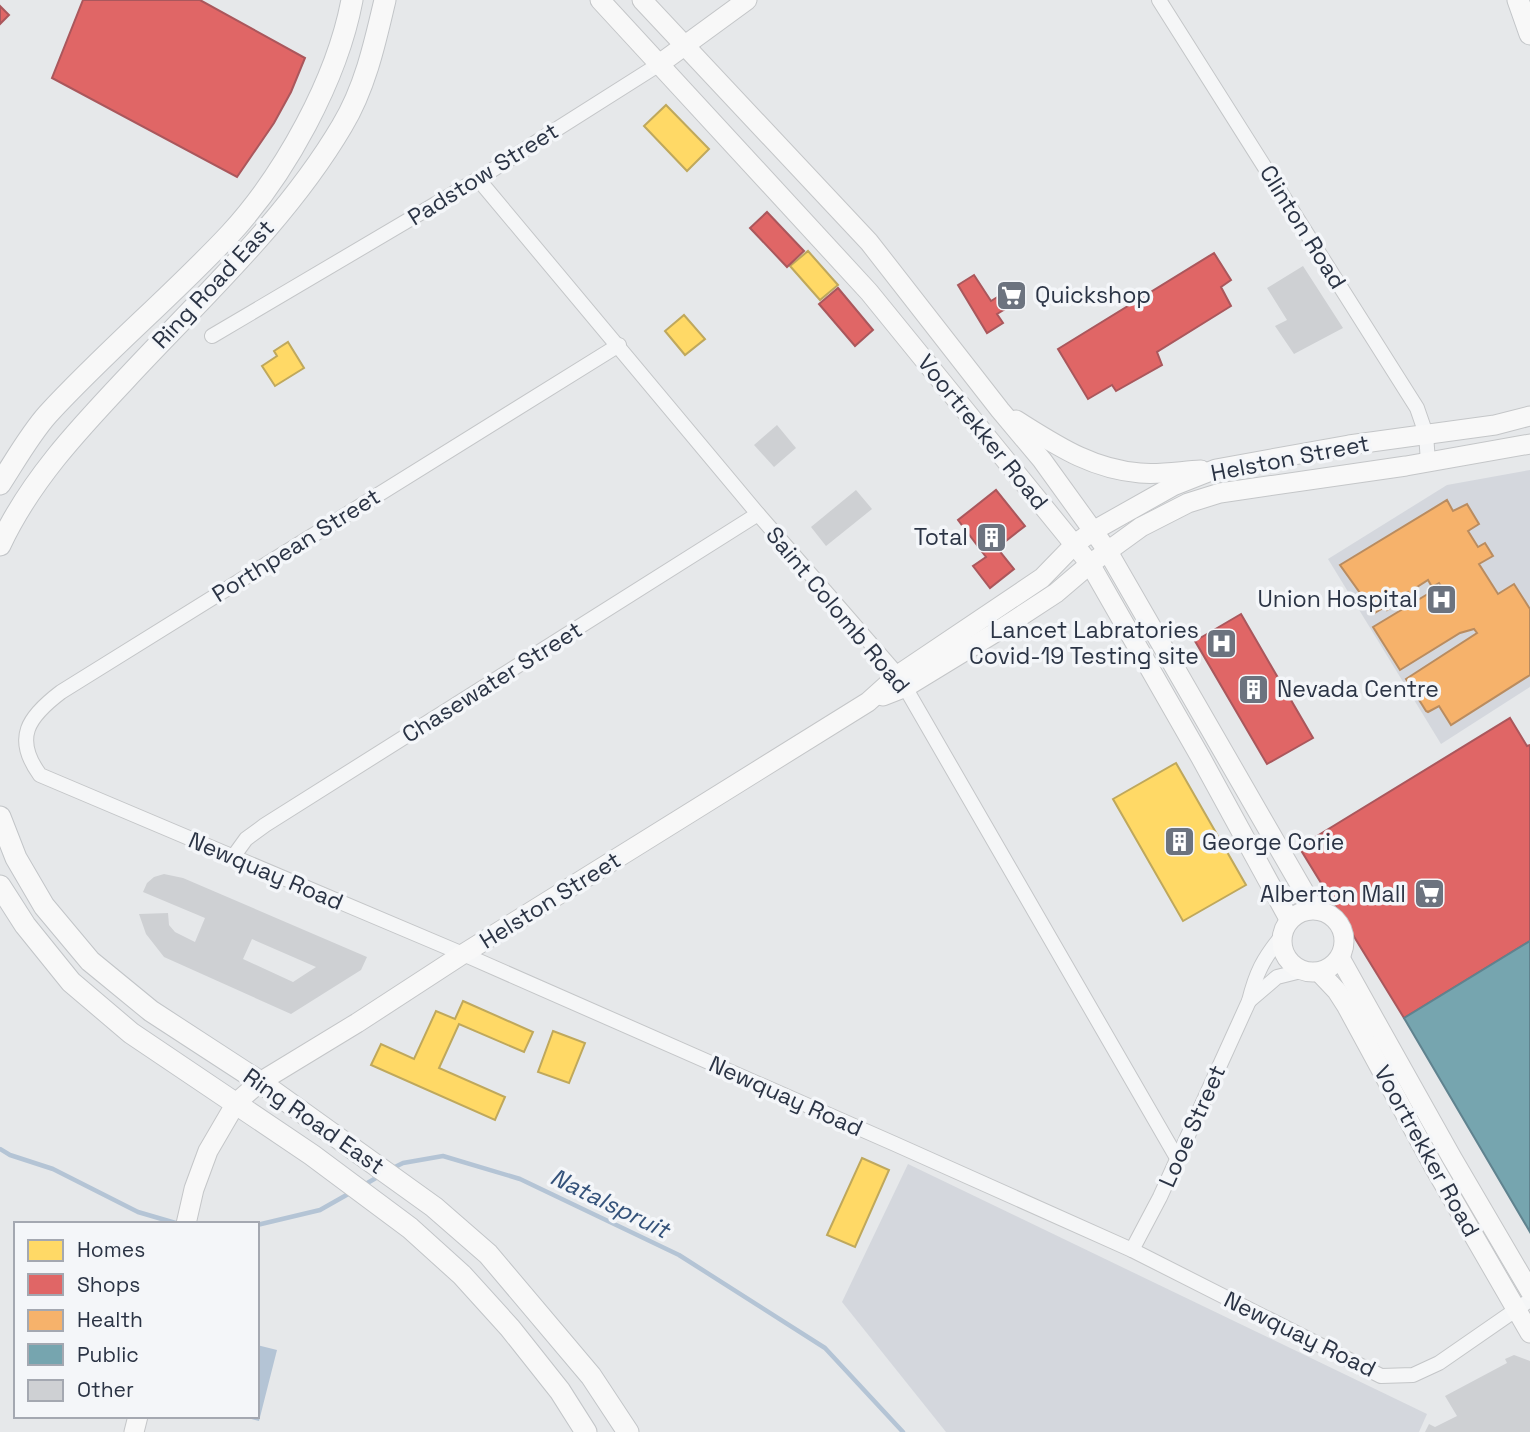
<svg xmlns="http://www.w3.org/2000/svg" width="1530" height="1432" viewBox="0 0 1530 1432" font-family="'Space Grotesk',sans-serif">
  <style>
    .built { fill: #d4d7dd }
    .water { fill: #b4c4d5 }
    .homes { fill: #ffd966; stroke: #bfa85c; stroke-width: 2 }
    .shops { fill: #e06666; stroke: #aa575c; stroke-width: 2 }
    .health { fill: #f6b26b; stroke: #b98c60; stroke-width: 2 }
    .public { fill: #76a5af; stroke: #60838f; stroke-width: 2 }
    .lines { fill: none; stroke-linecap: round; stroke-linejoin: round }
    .stream { stroke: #b4c4d5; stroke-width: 4.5 }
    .building { fill: #ced0d3; fill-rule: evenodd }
    .street-casing { stroke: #c4c6c8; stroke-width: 16 }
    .secondary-casing { stroke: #c4c6c8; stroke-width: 21 }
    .primary-casing { stroke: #c2c5c8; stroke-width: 23 }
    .street { stroke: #f5f6f7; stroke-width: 14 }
    .secondary { stroke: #f8f8f8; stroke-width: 19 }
    .primary { stroke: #f8f8f8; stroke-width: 21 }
    .labels { text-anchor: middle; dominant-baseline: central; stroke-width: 7; stroke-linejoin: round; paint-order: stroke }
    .street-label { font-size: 23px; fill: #2b3445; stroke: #f4f6f9 }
    .poi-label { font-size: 23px; fill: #2b3445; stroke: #f4f6f9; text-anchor: end }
    .water-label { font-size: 24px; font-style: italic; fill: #34527a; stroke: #f4f6f9 }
  </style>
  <rect width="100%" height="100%" fill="#e6e8ea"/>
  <g class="built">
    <polygon points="1530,470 1530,687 1441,744 1328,559 1447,485"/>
    <polygon points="908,1164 1427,1414 1419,1432 946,1432 842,1302"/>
  </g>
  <polygon class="water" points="257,1345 277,1350 259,1421 240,1416 257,1416"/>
  <g class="homes">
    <polygon points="666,105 709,149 687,171 644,126"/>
    <polygon points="808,251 838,285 820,300 790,266"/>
    <polygon points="684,315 705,339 685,355 665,331"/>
    <polygon points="288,342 304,368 275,386 262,366 277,356 274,351"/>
    <polygon points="1176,763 1246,885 1183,921 1113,799"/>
    <polygon points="463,1001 533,1032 524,1052 459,1024 439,1068 505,1097 495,1120 371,1065 381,1044 414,1059 436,1011 455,1019"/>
    <polygon points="553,1031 585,1043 569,1083 538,1072"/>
    <polygon points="862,1158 889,1170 855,1247 827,1235"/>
  </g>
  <g class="shops">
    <polygon points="83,0 200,0 305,58 291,92 274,123 237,177 52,78"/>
    <polygon points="0,6 9,15 0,24"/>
    <polygon points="767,212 804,251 787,267 750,228"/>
    <polygon points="1214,253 1231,280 1221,287 1231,306 1157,352 1162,365 1116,391 1112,385 1088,399 1058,349"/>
    <polygon points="974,275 991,301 999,296 1007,308 997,314 1003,323 987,333 958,285"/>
    <polygon points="838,288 873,330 855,346 819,304"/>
    <polygon points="996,490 1025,526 997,548 1014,569 990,588 973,566 986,557 958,520"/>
    <polygon points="1241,614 1313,738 1267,764 1195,641"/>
    <polygon points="1510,718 1527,746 1530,745 1530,941 1404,1018 1299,847"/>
  </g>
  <polygon class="health" points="1447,500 1453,511 1467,504 1479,524 1468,531 1478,547 1485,543 1493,556 1479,564 1498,594 1514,584 1530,609 1530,675 1451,725 1439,706 1428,712 1426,711 1406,679 1477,633 1474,629 1460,633 1400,670 1373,627 1441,586 1439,583 1432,587 1428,580 1414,589 1416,592 1410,595 1408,592 1391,603 1393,606 1387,610 1385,607 1373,614 1363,598 1360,601 1357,596 1360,593 1340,565"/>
  <polygon class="public" points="1530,941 1530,1232 1404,1018"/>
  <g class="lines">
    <g class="stream">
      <polyline points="0,1149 10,1155 53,1169 138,1212 179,1224"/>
      <polyline points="391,1169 403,1163 443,1156 520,1179 679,1255 825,1348 903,1432"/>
      <polyline points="364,1185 381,1175"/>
      <polyline points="257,1225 320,1210 350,1193"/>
    </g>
  </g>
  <g class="building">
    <polygon points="1303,266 1343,328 1294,354 1275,326 1287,320 1267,288"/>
    <polygon points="777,425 796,448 774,467 754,445"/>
    <polygon points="856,490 872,509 826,546 811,527"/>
    <path d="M164,874l19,4 184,79 -6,13 -70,44 -127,-57 -18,-23 -7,-20 29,-1 1,12 6,7 20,10 10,-24 -62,-26 4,-9 7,-6zM252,939l64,28 -23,15 -50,-23z"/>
    <polygon points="1514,1355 1530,1361 1530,1432 1425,1432 1429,1424 1435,1427 1457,1416 1445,1396 1507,1363 1505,1359"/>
  </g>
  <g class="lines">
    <defs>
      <g id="street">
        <polyline points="1159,0 1417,408 1426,434 1428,462"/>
        <polyline points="478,179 758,514 898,675 1177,1158"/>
        <polyline points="212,336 478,179 658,65"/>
        <path d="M619,345l-558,347c-33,25 -48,46 -21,83l423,179 432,190 237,106 249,126 32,-1 26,-12 91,-63"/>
        <polyline points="233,857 246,839 265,825 758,514"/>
        <polyline points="1249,1001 1277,977 1301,971"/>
        <path d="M1132,1250l28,-53 89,-196c7,-28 14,-42 32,-64"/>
      </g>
      <g id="secondary">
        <polyline points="600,0 869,292 1090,564 1201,758 1289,919"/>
        <polyline points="642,0 869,242 1000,410 1042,460 1107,550 1314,909"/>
        <polyline points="658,65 747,0"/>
        <path d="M1016,420c40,25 75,49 124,53 20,2 41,-2 61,-3"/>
        <polyline points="883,696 906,687 1001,629 1056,593 1090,564 1141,527 1188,503 1220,493 1406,466 1530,444"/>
        <circle cx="1313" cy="941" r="31"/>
        <polyline points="1340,958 1452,1158 1530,1291"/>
        <polyline points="1319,972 1337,991 1346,1005 1434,1167 1530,1333"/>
        <polyline points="186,1224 194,1189 208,1151 236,1103 260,1082 357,1023 463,954 868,702 898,675 1042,578 1075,544 1093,531 1173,486 1216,469 1349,445 1495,425 1530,416"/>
        <polyline points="134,1432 138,1416"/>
      </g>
      <g id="primary">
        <polyline points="1518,0 1530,34"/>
        <path d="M0,484c15,-23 30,-50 48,-70 58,-63 124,-118 182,-180 55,-60 107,-154 122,-234"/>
        <path d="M0,545c30,-64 77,-114 125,-165 75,-81 161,-159 217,-254 23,-38 33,-83 43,-126"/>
        <polyline points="0,817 16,858 44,906 90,961 151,1011 260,1082 434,1207 488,1254 591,1376 628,1432"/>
        <polyline points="0,886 25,925 71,982 131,1033 312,1155 410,1228 462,1275 510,1328 560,1391 586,1432"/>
      </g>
    </defs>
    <use href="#street" class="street-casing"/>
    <use href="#secondary" class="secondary-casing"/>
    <use href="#primary" class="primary-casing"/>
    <use href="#street" class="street"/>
    <use href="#secondary" class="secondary"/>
    <use href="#primary" class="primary"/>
  </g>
  <defs>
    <symbol id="supermarket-square" viewBox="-11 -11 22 22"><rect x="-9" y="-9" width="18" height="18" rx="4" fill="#6c737f" stroke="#f4f6f9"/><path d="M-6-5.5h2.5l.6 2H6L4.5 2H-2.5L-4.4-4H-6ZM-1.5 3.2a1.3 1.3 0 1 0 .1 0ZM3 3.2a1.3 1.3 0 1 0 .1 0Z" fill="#fff"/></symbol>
    <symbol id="building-square" viewBox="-11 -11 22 22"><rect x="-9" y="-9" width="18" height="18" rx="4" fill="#6c737f" stroke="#f4f6f9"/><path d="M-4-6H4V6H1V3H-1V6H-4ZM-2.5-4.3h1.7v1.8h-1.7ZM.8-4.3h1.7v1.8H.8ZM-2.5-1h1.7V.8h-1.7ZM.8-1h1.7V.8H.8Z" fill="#fff"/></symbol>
    <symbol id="hospital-square" viewBox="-11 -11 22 22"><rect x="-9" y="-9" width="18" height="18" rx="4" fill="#6c737f" stroke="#f4f6f9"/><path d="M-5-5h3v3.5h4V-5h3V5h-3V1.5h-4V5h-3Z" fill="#fff"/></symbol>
  </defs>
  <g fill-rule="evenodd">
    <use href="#supermarket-square" x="994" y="278" width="35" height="35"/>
    <use href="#building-square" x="974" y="520" width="35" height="35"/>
    <use href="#hospital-square" x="1424" y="582" width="35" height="35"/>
    <use href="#hospital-square" x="1204" y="626" width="35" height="35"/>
    <use href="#building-square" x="1236" y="672" width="35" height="35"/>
    <use href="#building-square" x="1162" y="824" width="35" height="35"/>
    <use href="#supermarket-square" x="1412" y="876" width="35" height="35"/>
  </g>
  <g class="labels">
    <g class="street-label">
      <text transform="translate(483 174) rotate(-32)">Padstow Street</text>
      <text transform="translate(1303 227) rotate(58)">Clinton Road</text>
      <text transform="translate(213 284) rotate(-47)">Ring Road East</text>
      <text transform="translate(983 432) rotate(51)">Voortrekker Road</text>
      <text transform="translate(1290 458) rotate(-11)">Helston Street</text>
      <text transform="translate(296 545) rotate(-32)">Porthpean Street</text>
      <text transform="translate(838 610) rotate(50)">Saint Colomb Road</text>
      <text transform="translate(492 682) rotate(-32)">Chasewater Street</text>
      <text transform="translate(266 871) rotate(23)">Newquay Road</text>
      <text transform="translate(550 900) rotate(-32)">Helston Street</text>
      <text transform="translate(786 1096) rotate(24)">Newquay Road</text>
      <text transform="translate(314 1121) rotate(35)">Ring Road East</text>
      <text transform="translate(1192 1126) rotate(-66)">Looe Street</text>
      <text transform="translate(1427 1151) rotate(61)">Voortrekker Road</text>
      <text transform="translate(1300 1334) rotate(26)">Newquay Road</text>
    </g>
    <g class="poi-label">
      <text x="1035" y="295" text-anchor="start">Quickshop</text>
      <text x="968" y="537">Total</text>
      <text x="1418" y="599">Union Hospital</text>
      <text x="1199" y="630">Lancet Labratories<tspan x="1199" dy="26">Covid-19 Testing site</tspan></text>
      <text x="1277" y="689" text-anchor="start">Nevada Centre</text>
      <text x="1202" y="842" text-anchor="start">George Corie</text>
      <text x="1406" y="894">Alberton Mall</text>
    </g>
    <g class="water-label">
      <text transform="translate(610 1203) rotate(26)">Natalspruit</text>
    </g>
  </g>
  <rect x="14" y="1222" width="245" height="196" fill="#f4f6f9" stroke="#a4a8b1" stroke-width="2"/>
  <rect x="28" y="1240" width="35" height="21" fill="#ffd966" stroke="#a4a8b1" stroke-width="2"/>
  <text x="77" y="1257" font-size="21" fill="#2b3445">Homes</text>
  <rect x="28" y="1274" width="35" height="21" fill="#e06666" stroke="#a4a8b1" stroke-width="2"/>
  <text x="77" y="1292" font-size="21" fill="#2b3445">Shops</text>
  <rect x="28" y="1310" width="35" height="21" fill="#f6b26b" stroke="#a4a8b1" stroke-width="2"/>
  <text x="77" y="1327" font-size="21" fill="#2b3445">Health</text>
  <rect x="28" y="1344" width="35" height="21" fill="#76a5af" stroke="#a4a8b1" stroke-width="2"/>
  <text x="77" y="1362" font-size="21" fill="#2b3445">Public</text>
  <rect x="28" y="1380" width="35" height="21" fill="#ced0d3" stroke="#a4a8b1" stroke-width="2"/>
  <text x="77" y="1397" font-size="21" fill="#2b3445">Other</text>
</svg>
